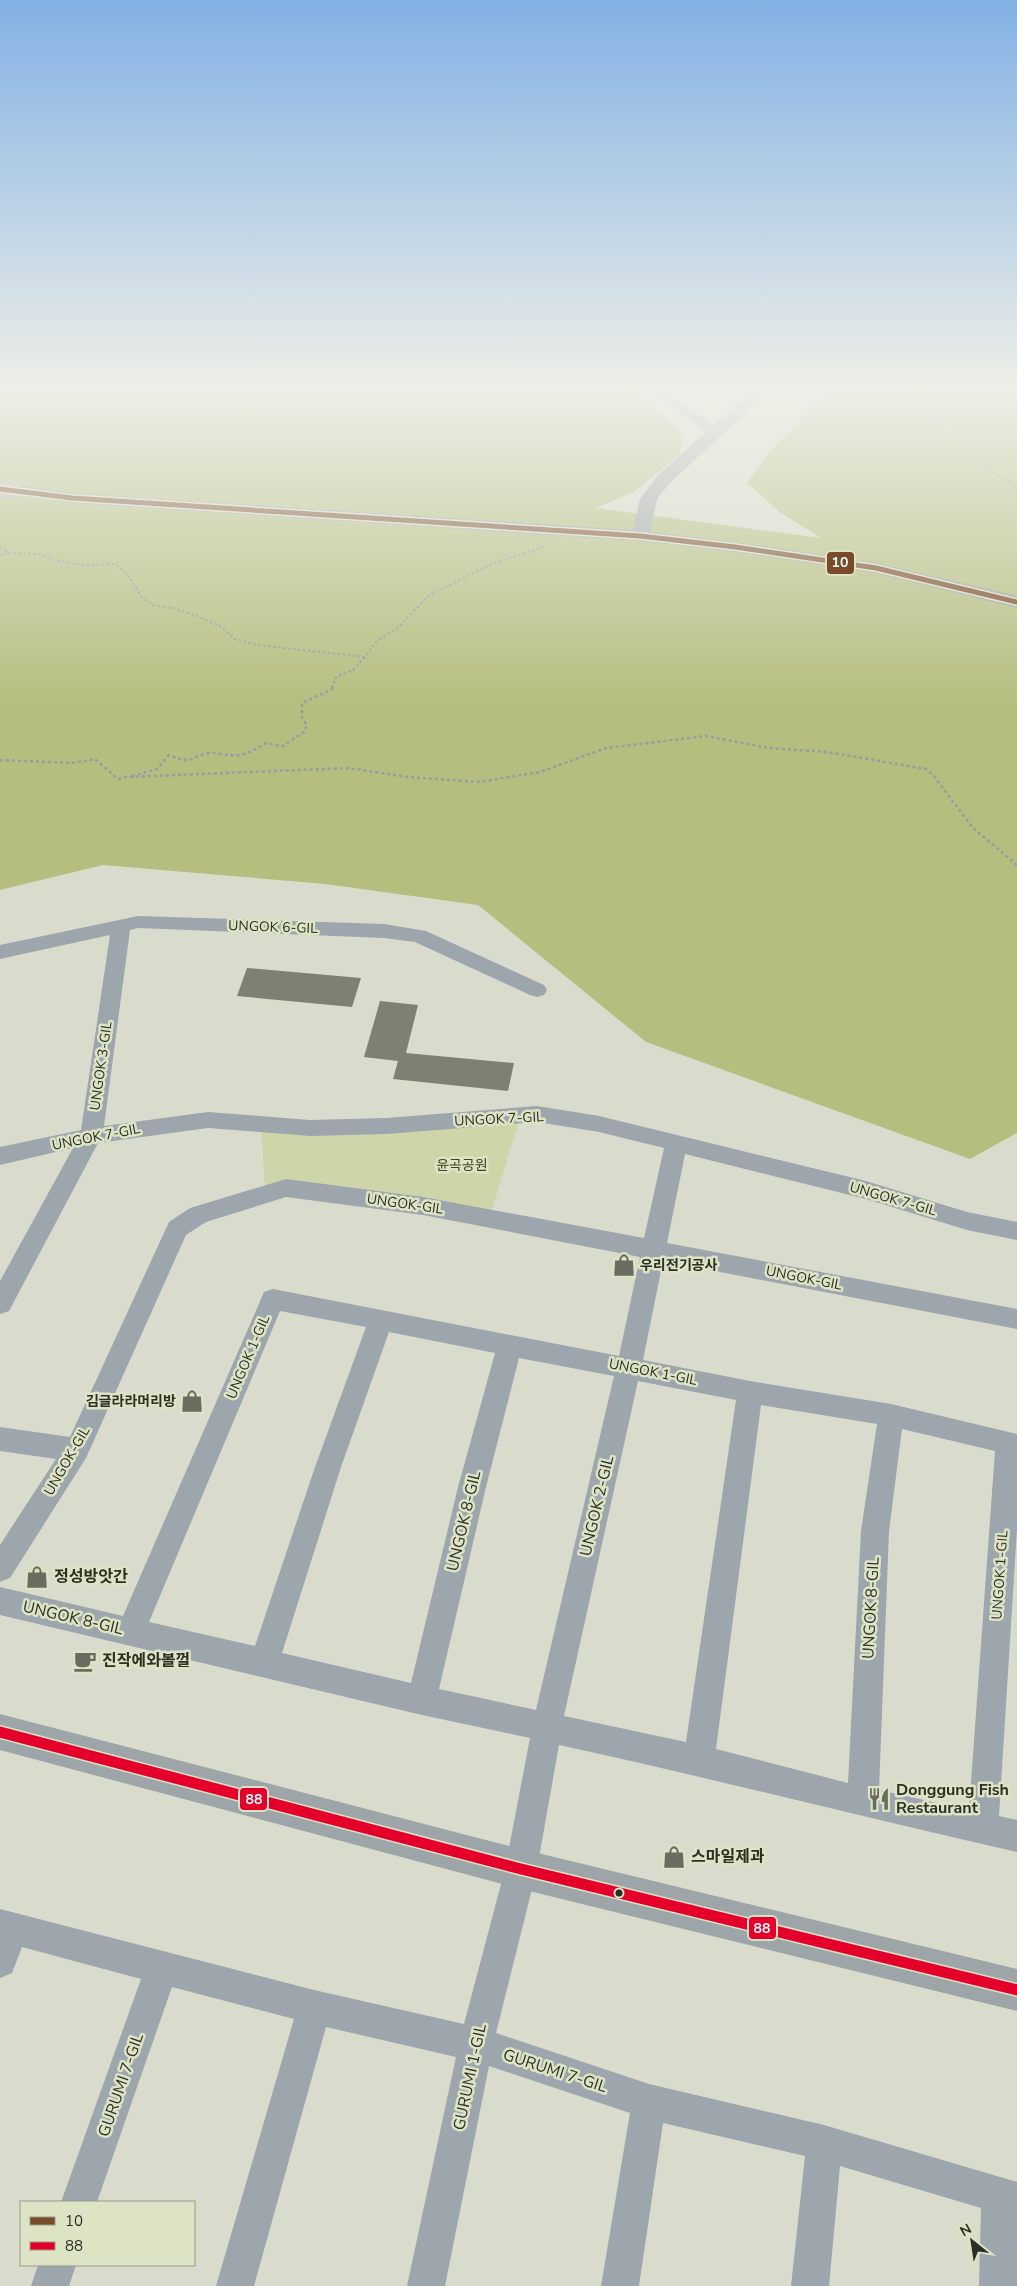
<svg xmlns="http://www.w3.org/2000/svg" width="1017" height="2286" viewBox="0 0 1017 2286" font-family="'Nunito Sans','Noto Sans KR',sans-serif">
  <style>
    .green { fill: #cdd5a9 }
    .forest { fill: #b5be7f }
    .building { fill: #7e8074 }
    .lines { fill: none; stroke-linecap: round; stroke-linejoin: round }
    .major-tunnel { stroke: #b7b9aa; stroke-width: 18; stroke-dasharray: 18 9; stroke-linecap: butt }
    .path-far1 { stroke: #969ca0; stroke-width: 2; stroke-dasharray: 2.5 2.5; stroke-linecap: butt }
    .path { stroke: #969ca0; stroke-width: 2.5; stroke-dasharray: 3 3; stroke-linecap: butt }
    .minor { fill: #9da5ad; fill-rule: evenodd }
    .major { fill: #9da5a8; fill-rule: evenodd }
    .bus-1-casing { stroke: #dde3c5; stroke-width: 8 }
    .bus-2-casing { stroke: #dde3c5; stroke-width: 14 }
    .bus-1 { stroke: #7a4b2a; stroke-width: 5 }
    .bus-2 { stroke: #e4002b; stroke-width: 11 }
    .bus-dot { fill: #2d2f24; stroke: #dde3c5; stroke-width: 2 }
    .labels { text-anchor: middle; dominant-baseline: central; stroke-width: 5; stroke-linejoin: round; paint-order: stroke }
    .street-label { font-size: 14px; fill: #2d2f24; stroke: #dde3c5 }
    .park-label { font-size: 14px; fill: #3f451b; stroke: #dde3c5 }
    .poi-label { font-size: 14px; font-weight: bold; fill: #2d2f24; stroke: #dde3c5; text-anchor: start }
    .near-street-label { font-size: 16px; fill: #2d2f24; stroke: #dde3c5 }
    .near-poi-label { font-size: 16px; font-weight: bold; fill: #2d2f24; stroke: #dde3c5; text-anchor: start }
    .line-badge { stroke: #dde3c5; stroke-width: 2 }
    .badge-label { font-size: 14px; text-anchor: middle; font-weight: bold; fill: #fff }
  </style>
  <rect width="100%" height="100%" fill="#d9dccc"/>
  <polygon class="green" points="519,1121 491,1213 265,1188 261,1127"/>
  <polygon class="forest" points="0,386 623,386 675,424 683,439 679,455 634,492 596,508 821,538 781,513 747,483 770,451 833,386 1017,386 1017,1133 970,1159 646,1042 478,905 325,884 103,865 0,890"/>
  <g class="building">
    <polygon points="247,968 361,978 352,1007 237,996"/>
    <polygon points="380,1001 418,1005 406,1053 514,1063 508,1091 393,1079 398,1061 364,1057"/>
  </g>
  <g class="lines">
    <polyline class="major-tunnel" points="0,489 23,491"/>
    <g class="path-far1">
      <polyline points="809,386 814,386"/>
      <polyline points="914,386 921,402 933,416 958,430 966,441 982,454 986,465 993,472 1017,488"/>
      <polyline points="0,547 10,553 40,554 53,560 83,565 115,564 127,574 142,597 152,605 173,608 197,616 222,627 234,639 257,645 365,657 376,642 399,627 428,596 494,563 544,547"/>
      <polyline points="0,555 9,553"/>
      <polyline points="332,688 336,677 353,670 365,657"/>
    </g>
    <g class="path">
      <polyline points="0,760 72,763 95,759 118,779 126,777 349,768 407,777 480,782 540,772 606,748 706,736 769,748 827,752 926,769 933,775 973,828 1017,865"/>
      <path d="M132,776l25,-7 12,-14c25,11 20,1 41,-2 6,-1 14,2 20,2 14,2 24,-5 36,-12l17,3 21,-14 3,-7 -5,-7v-15l30,-14 1,-3"/>
    </g>
    <g class="minor">
      <polygon points="643,386 658,386 722,431 715,435 710,434"/>
      <path d="M138,916l246,8 42,7 118,54 3,5 -3,5 -7,2 -7,-2 -115,-53 -31,-4 -246,-10 -8,2 -26,196 104,-14 102,8 76,-2 151,-12 62,10 267,65 101,31 50,10v18l-50,-10 -101,-31 -181,-45 -18,89 350,66v20l-354,-68 -20,99 107,21 141,23 126,30v95l-18,287 18,4v32c-153,-34 -305,-74 -458,-107l-22,124 -41,164 153,51 175,41 193,57v104h-38l2,-78 -141,-42 -11,120h-38l14,-130 -142,-33 -24,163h-38l29,-173 -141,-47 -44,220h-38l49,-229 -130,-30 -72,259h-38l78,-267 -122,-32 -75,215h-36l80,-223 -119,-32 -10,26 -12,5v-69l314,81 150,34 41,-155 25,-131 -108,-23 -422,-100v-28l123,29 141,-324 9,-3 346,67 21,-99 -217,-42 -137,-18 -80,25 -20,13 -100,223 -76,120 -10,4v-37l56,-86 -56,-8v-24l70,10 99,-215 21,-14 96,-29 137,18 221,41 20,-90 -65,-16 -62,-10 -151,12 -76,2 -102,-8 -110,15 -89,168 -9,3v-33l73,-133 -73,17v-18l81,-17 29,-195 -110,24v-14zM280,1311l86,16 -51,140 -60,179 -106,-24zM389,1332l106,21 -37,134 -47,196 -129,-30 59,-186zM519,1358l95,18 -78,334 -97,-21 47,-202zM638,1381l98,19 -50,342 -122,-26zM761,1405l116,19 -16,107 -13,252 -132,-34zM902,1429l93,22 -26,359 -90,-20 10,-259z"/>
      <polygon points="38,2265 76,2265 69,2286 31,2286"/>
    </g>
    <g class="major">
      <polygon points="757,386 774,386 670,483 657,499 650,532 735,542 876,563 1017,596 1017,608 876,573 735,552 640,541 72,503 23,496 17,495 14,491 17,487 23,486 72,493 633,530 640,499 658,475"/>
      <polygon points="0,1714 521,1849 1017,1969 1017,2011 521,1889 0,1750"/>
    </g>
    <defs>
      <polyline id="bus-1" points="0,489 72,498 640,536 735,547 876,568 1017,602"/>
      <polyline id="bus-2" points="0,1732 521,1869 1017,1990"/>
    </defs>
    <use href="#bus-1" class="bus-1-casing"/>
    <use href="#bus-2" class="bus-2-casing"/>
    <use href="#bus-1" class="bus-1"/>
    <use href="#bus-2" class="bus-2"/>
  </g>
  <linearGradient id="sky" x2="0" y2="1"><stop stop-color="#82b1e4"/><stop offset="0.55" stop-color="#eeefe8"/><stop offset="1" stop-color="#eeefe8" stop-opacity="0"/></linearGradient>
  <rect width="1017" height="706" fill="url(#sky)"/>
  <defs>
    <symbol id="shop-bare" viewBox="-9 -9 18 18"><path d="M-5-2.5h2.3a2.7 3.5 0 0 1 5.4 0H5L5.5 6h-11ZM-1.5-2.5h3a1.5 2.3 0 0 0-3 0Z" fill="#696c5f" stroke="#dde3c5" stroke-width="2.5" paint-order="stroke"/></symbol>
    <symbol id="cafe-bare" viewBox="-9 -9 18 18"><path d="M-5.5-4.5H6V0H3Q3 3.5 0 3.5H-2.5Q-5.5 3.5-5.5 0ZM3-3.2v2h1.7v-2ZM-6 4.5H4V6H-6Z" fill="#696c5f" stroke="#dde3c5" stroke-width="2.5" paint-order="stroke"/></symbol>
    <symbol id="restaurant-bare" viewBox="-9 -9 18 18"><path d="M-5-6h1v4h1v-4h1v4h1v-4h1v5L-1.5 .5V6h-2V.5L-5-1ZM5-6V6H3V1.5H1.5Q1.5-4 5-6Z" fill="#696c5f" stroke="#dde3c5" stroke-width="2.5" paint-order="stroke"/></symbol>
  </defs>
  <g fill-rule="evenodd">
    <use href="#shop-bare" x="608" y="1249" width="32" height="32"/>
    <use href="#shop-bare" x="176" y="1385" width="32" height="32"/>
    <use href="#shop-bare" x="21" y="1561" width="32" height="32"/>
    <use href="#cafe-bare" x="69" y="1645" width="32" height="32"/>
    <use href="#restaurant-bare" x="863" y="1783" width="32" height="32"/>
    <use href="#shop-bare" x="658" y="1841" width="32" height="32"/>
  </g>
  <circle class="bus-dot" cx="619" cy="1893" r="4.5"/>
  <g class="labels">
    <g class="street-label">
      <text transform="translate(273 927) rotate(2)">UNGOK 6-GIL</text>
      <text transform="translate(101 1066) rotate(-82)">UNGOK 3-GIL</text>
      <text transform="translate(499 1119) rotate(-3)">UNGOK 7-GIL</text>
      <text transform="translate(96 1137) rotate(-11)">UNGOK 7-GIL</text>
      <text transform="translate(893 1199) rotate(16)">UNGOK 7-GIL</text>
      <text transform="translate(405 1204) rotate(8)">UNGOK-GIL</text>
      <text transform="translate(804 1278) rotate(11)">UNGOK-GIL</text>
      <text transform="translate(248 1357) rotate(-67)">UNGOK 1-GIL</text>
      <text transform="translate(653 1372) rotate(11)">UNGOK 1-GIL</text>
      <text transform="translate(67 1461) rotate(-60)">UNGOK-GIL</text>
      <text transform="translate(1000 1575) rotate(-86)">UNGOK 1-GIL</text>
    </g>
    <g class="park-label">
      <text x="462" y="1165">윤곡공원</text>
    </g>
    <g class="poi-label">
      <text x="640" y="1265">우리전기공사</text>
      <text x="176" y="1401" text-anchor="end">김글라라머리방</text>
    </g>
    <g class="near-street-label">
      <text transform="translate(597 1506) rotate(-77)">UNGOK 2-GIL</text>
      <text transform="translate(464 1521) rotate(-77)">UNGOK 8-GIL</text>
      <text transform="translate(871 1608) rotate(-87)">UNGOK 8-GIL</text>
      <text transform="translate(73 1618) rotate(13)">UNGOK 8-GIL</text>
      <text transform="translate(555 2071) rotate(18)">GURUMI 7-GIL</text>
      <text transform="translate(470 2077) rotate(-78)">GURUMI 1-GIL</text>
      <text transform="translate(121 2085) rotate(-71)">GURUMI 7-GIL</text>
    </g>
    <g class="near-poi-label">
      <text x="54" y="1577">정성방앗간</text>
      <text x="102" y="1661">진작에와볼껄</text>
      <text x="896" y="1790">Donggung Fish<tspan x="896" dy="18">Restaurant</tspan></text>
      <text x="691" y="1857">스마일제과</text>
    </g>
  </g>
  <g class="line-badge">
    <rect x="826" y="551" width="29" height="24" rx="5" fill="#7a4b2a"/>
    <rect x="239" y="1787" width="29" height="24" rx="5" fill="#e4002b"/>
    <rect x="748" y="1916" width="29" height="24" rx="5" fill="#e4002b"/>
  </g>
  <g class="badge-label">
    <text x="840" y="567">10</text>
    <text x="254" y="1804">88</text>
    <text x="762" y="1933">88</text>
  </g>
  <rect x="20" y="2201" width="175" height="65" fill="#dde3c5" stroke="#979b85"/>
  <rect x="30" y="2217" width="25" height="8" fill="#7a4b2a" stroke="#979b85"/>
  <text x="65" y="2226" font-size="15" fill="#2d2f24">10</text>
  <rect x="30" y="2242" width="25" height="8" fill="#e4002b" stroke="#979b85"/>
  <text x="65" y="2251" font-size="15" fill="#2d2f24">88</text>
  <g transform="translate(972 2241) rotate(330)" stroke="#dde3c5" stroke-width="4" paint-order="stroke">
  <path d="M0-4L9 19L0 12L-9 19Z" fill="#2d2f24"/>
  <text y="-8" font-size="14" font-weight="bold" text-anchor="middle" fill="#2d2f24">N</text>
  </g>
</svg>
